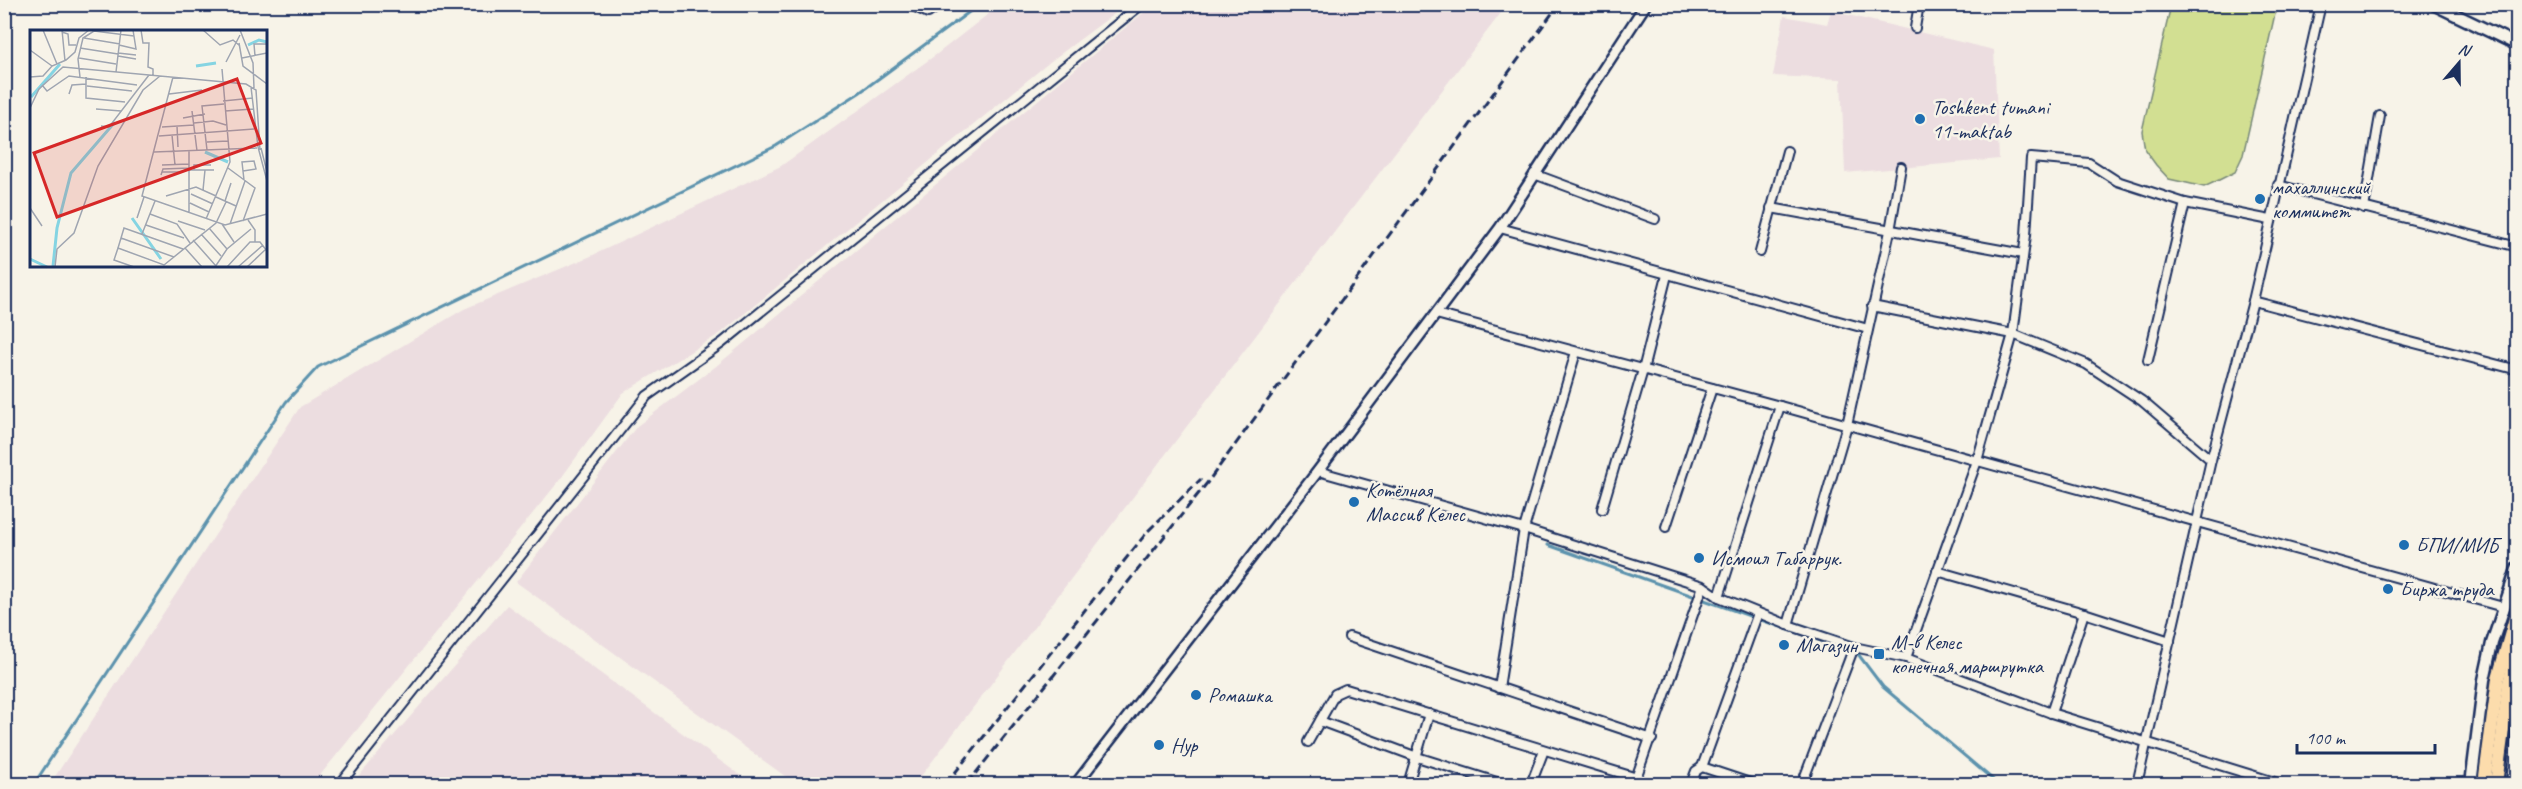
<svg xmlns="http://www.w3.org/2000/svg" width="2522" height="789" viewBox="0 0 2522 789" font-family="Caveat,sans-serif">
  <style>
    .built { fill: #ecdde0 }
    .garden { fill: #d2df92; stroke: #768778; stroke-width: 1.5 }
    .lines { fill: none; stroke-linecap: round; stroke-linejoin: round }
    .stream { stroke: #5b92ad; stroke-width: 3 }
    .minor-casing { stroke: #1b2f5e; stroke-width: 12 }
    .tertiary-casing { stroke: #1b2f5e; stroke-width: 14 }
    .secondary-casing { stroke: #1b2f5e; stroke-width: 15 }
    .primary-casing { stroke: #1b2f5e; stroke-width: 16 }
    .minor { stroke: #f7f3e8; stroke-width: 8 }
    .tertiary { stroke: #f7f3e8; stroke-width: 9 }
    .secondary { stroke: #f7f3e8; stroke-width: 10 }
    .primary { stroke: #fcdcac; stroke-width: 12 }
    .rail { stroke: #1b2f5e; stroke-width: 3; stroke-dasharray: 9 4.5; stroke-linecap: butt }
    .poi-dot { fill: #1f6fb2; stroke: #f7f3e8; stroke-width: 2 }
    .labels { text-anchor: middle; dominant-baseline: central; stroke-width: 5; stroke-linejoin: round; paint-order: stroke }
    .poi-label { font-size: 21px; fill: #1b2f5e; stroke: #f7f3e8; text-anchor: start }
    .inset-river { fill: none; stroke: #85d4e2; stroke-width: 3 }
    .inset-road { fill: none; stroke: #9fa5b1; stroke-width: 1.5 }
    .view { fill: #d62828; fill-opacity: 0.15; stroke: #d62828; stroke-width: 3 }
    .inset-edge { fill: none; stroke: #1b2f5e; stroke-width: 3 }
  </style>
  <rect width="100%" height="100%" fill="#f7f3e8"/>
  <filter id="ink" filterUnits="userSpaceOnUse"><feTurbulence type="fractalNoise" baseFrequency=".0167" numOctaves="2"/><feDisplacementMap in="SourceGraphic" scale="12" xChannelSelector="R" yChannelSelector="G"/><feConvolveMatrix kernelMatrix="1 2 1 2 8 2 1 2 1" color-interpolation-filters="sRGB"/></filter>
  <g filter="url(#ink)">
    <g class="built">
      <polygon points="1001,4 1126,5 1051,61 721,333 623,393 559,481 313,784 50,784 300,407 464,309 589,257 781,166 937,54"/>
      <polygon points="1154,4 1507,5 915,784 796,784 516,582 637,426 715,367"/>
      <polygon points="1831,11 1994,50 1999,159 1845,173 1841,79 1773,76 1784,16 1827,24"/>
      <polygon points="507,605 752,784 352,784"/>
    </g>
    <polygon class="garden" points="2171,5 2277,5 2243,155 2235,172 2219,180 2204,187 2187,183 2169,179 2156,165 2145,150 2142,131"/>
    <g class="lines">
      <g class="stream">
        <polyline points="1548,545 1858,654 1883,687 1998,784"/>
        <polyline points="34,784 286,402 318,367 776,146 859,93 980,4"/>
      </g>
      <defs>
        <g id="minor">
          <polyline points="909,4 928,13 941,4"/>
          <polyline points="1915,28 1919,4"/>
          <polyline points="1534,174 1655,219"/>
          <polyline points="2278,185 2518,247"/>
          <polyline points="1771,208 2023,254"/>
          <polyline points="2364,208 2380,116"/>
          <polyline points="1500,228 1868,329"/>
          <polyline points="1760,252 1787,151"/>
          <polyline points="2253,301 2518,370"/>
          <polyline points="1872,306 2013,334 2086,364 2142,401 2211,460"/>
          <polyline points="1436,314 1780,406 2503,607"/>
          <polyline points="2148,360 2185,203"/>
          <polyline points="1318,471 1524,529 1703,586 1719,597 1788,625 1854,647 1906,658 2051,713 2281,784"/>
          <polyline points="1602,509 1643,370 1667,275"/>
          <polyline points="1666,527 1712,388"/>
          <polyline points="1937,571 2084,613 2170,641"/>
          <polyline points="1719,597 1780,406"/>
          <polyline points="1788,625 1847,425 1890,231 1901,167"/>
          <polyline points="1349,637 1652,739"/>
          <polyline points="1906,658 1977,461 2013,334 2026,235 2031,158 2089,163 2117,181 2185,203 2270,220"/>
          <polyline points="1499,688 1524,529 1576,352"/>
          <polyline points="2051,713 2084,613"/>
          <polyline points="1320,721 1417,757 1503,784"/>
          <polyline points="1308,742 1335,694 1346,689 1637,778"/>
          <polyline points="1702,767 1758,613"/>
          <polyline points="340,784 647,396 722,343 1142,4"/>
          <polyline points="1408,784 1429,714"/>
          <polyline points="1531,784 1544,750"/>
          <polyline points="1634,784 1703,586"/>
          <polyline points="1691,784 1696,771 1702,767 1753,784"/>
          <polyline points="1802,784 1854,647"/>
          <polyline points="2137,784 2211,460 2253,301 2321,4"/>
        </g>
        <polyline id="tertiary" points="1076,784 1318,471 1500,228 1646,4"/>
        <g id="secondary">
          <polyline points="2433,4 2518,45"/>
          <polyline points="2471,784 2484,680 2492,643 2518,566"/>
          <polyline points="2512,784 2518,723"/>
        </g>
        <g id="primary">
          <polyline points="2509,698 2517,727"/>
          <polyline points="2484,784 2498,678 2518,608"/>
          <polyline points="2496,784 2509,683 2518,646"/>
        </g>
      </defs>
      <use href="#minor" class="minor-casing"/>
      <use href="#tertiary" class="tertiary-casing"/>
      <use href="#secondary" class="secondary-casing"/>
      <use href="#primary" class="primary-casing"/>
      <use href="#minor" class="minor"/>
      <use href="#tertiary" class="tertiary"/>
      <use href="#secondary" class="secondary"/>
      <use href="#primary" class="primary"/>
      <g class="rail">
        <polyline points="946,784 1148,531 1201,479"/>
        <polyline points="967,784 1207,483 1559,4"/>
      </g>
    </g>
  </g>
  <g class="poi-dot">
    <circle cx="1920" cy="119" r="6"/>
    <circle cx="2260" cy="199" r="6"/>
    <circle cx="1354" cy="502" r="6"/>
    <circle cx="2404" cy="545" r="6"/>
    <circle cx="1699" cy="558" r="6"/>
    <circle cx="2388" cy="589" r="6"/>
    <circle cx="1784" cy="645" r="6"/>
    <rect x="1873" y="648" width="12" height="12" rx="3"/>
    <circle cx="1196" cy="695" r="6"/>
    <circle cx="1159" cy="745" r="6"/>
  </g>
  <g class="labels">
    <g class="poi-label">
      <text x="1932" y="107">Toshkent tumani<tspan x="1932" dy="24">11-maktab</tspan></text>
      <text x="2272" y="187">махаллинский<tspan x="2272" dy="24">коммитет</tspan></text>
      <text x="1366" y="490">Котёлная<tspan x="1366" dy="24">Массив Келес</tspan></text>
      <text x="2416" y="545">БПИ/МИБ</text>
      <text x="1711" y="558">Исмоил Табаррук.</text>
      <text x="2400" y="589">Биржа труда</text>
      <text x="1891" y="642">М-в Келес<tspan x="1891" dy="24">конечная маршрутка</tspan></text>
      <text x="1796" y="645">Магазин</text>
      <text x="1208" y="695">Ромашка</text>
      <text x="1171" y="745">Нур</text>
    </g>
  </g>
  <g transform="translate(30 30)">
    <rect width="237" height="237" fill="#f7f3e8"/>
    <path class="inset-river" d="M218,15l11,-5 8,2M166,36l20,-3M1,67l29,-33M175,122l23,10M102,188l29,41M0,229l17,8M23,236l4,-38 14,-55 44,-51"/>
    <path class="inset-road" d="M13,0l14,34M32,0l3,31M111,0l2,13h6l-1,24 5,2v6M173,0l17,15 13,-5 7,6M210,0l13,33 1,25M32,2l6,2 1,11h7M54,8l36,6M209,13l4,23 24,18M89,15l17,4 -3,-19M50,18l38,6M0,20l22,16M88,23l18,2M88,26l18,3M225,26l-1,-12h13M49,28l37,6M212,28l25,-5M196,32l14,-27M86,42l5,-42M0,47l13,-1 9,-10 14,-6 9,-8 4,-14 10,-8M50,47l-2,-18 5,-21 11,-7 40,5M56,47v21l39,4M143,47l-31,119 83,29 42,-11M12,55l5,6 22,-15 68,9M57,56l45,5M221,57l7,60M39,64l3,-9 14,-1M139,64l33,-4M193,71l30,-3M0,78l9,-19 24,-22 183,17 10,6 4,60M66,79l25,2M162,81l5,40M195,81l28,-2M153,88l22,-4M164,93l19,-2 13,4M71,96l8,1 40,-52M147,96l1,21M132,97l32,-2M142,105l3,30M129,106l95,-7M177,112l21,-1M228,117l9,34M231,118l6,24M159,120v63M177,120l-5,-44 22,-2M124,122l103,-4M132,135l27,-1M198,138l27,20 -12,33M159,140h25M164,140v-5h17M213,141l13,-2 -2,-8 -12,1 2,18M132,142h19M131,145l2,-6 26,-1M173,160l2,-20M161,164l22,10M136,166l30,-9 20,9M186,167l20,9M195,171l6,-18M160,173l19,9M0,178l12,18M120,184l27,10 13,19M107,188l7,-21M176,189l24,-57 -8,-93M218,190l7,10v12M148,191l27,9M192,194l12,18M200,194l15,-43M116,195l38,13M179,198l18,21M112,204l13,-33M171,204l20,22M91,208l53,19M163,210l23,26M88,218l-4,12 20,7M155,218l17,19M153,219l-59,-21 -6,20 46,17 52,-42 10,-21M25,237l2,-18 17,-16 24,-67 45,-76 17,-14M185,237l12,-18 24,-20M197,237l23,-25h10l7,9M208,237l25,-22M217,237l19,-18"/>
    <path class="view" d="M207,49l24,64 -204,74 -23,-64z"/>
    <rect width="237" height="237" class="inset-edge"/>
  </g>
  <rect width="2522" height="789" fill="none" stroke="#f7f3e8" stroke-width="24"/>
  <rect x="12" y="12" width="2498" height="765" fill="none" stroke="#1b2f5e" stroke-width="2" filter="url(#ink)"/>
  <g transform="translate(2459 63) rotate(20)" stroke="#f7f3e8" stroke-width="4.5" paint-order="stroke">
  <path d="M0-4.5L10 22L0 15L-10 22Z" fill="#1b2f5e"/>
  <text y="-9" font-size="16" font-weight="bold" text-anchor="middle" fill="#1b2f5e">N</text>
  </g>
  <path d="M2297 744v9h138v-9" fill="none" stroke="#1b2f5e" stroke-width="3"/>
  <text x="2306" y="744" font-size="18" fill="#1b2f5e" stroke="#f7f3e8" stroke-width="4.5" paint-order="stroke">100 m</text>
</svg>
